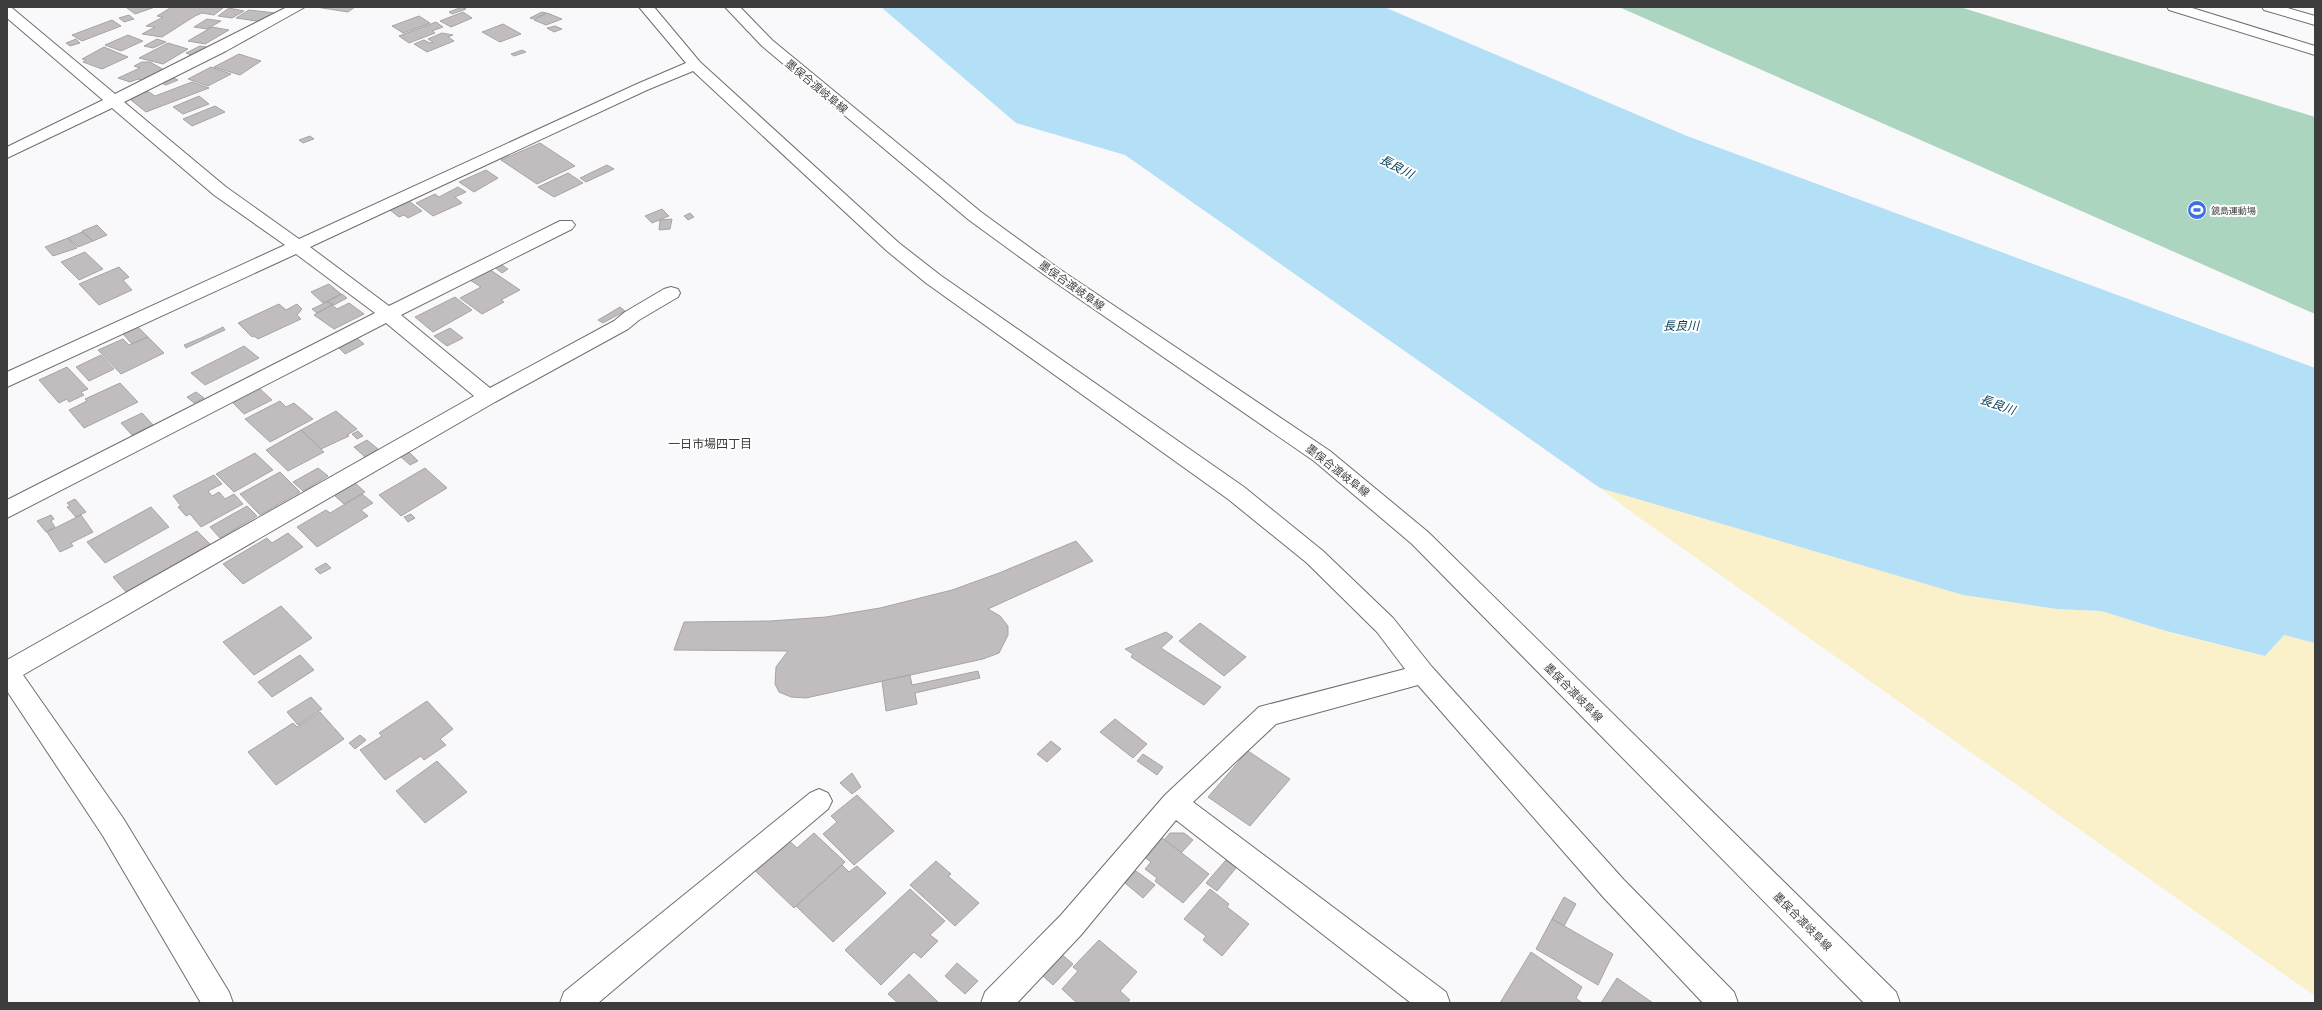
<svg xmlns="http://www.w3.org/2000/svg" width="2322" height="1010" viewBox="0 0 2322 1010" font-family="Commissioner,'Noto Sans JP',sans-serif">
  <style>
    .green { fill: #abd5be }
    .sand { fill: #faf0ca }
    .water { fill: #b3dff7 }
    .building { fill: #c1bdbe; stroke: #a8a4a5 }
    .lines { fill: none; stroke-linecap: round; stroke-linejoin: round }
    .street-casing { stroke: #6f6f72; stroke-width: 2 }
    .secondary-casing { stroke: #6f6f72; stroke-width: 2 }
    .street { fill: #fff; fill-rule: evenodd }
    .secondary { fill: #fff; fill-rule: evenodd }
    .labels { text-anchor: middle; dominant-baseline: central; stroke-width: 4; stroke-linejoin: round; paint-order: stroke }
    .far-poi-label { font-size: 9px; fill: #3d3d3e; stroke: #fff; text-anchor: start }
    .street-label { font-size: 11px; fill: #3d3d3e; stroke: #fff }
    .water-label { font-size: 12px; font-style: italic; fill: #003c54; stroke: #fff }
    .neighbourhood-label { font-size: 12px; fill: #3d3d3e; stroke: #fff }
  </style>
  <rect width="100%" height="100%" fill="#f9f9fc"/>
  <polygon class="green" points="1619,7 1960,7 2315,117 2315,314"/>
  <polygon class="sand" points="1600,488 1963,595 2057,609 2101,611 2168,632 2265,656 2284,635 2315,643 2315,996 1634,514"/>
  <polygon class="water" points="881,7 1384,7 1687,136 2315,368 2315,643 2284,635 2265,656 2166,631 2101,611 2057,609 1963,595 1600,488 1125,155 1016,123"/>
  <g class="building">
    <polygon points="129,7 155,7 135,14 127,8"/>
    <polygon points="172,7 215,7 223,8 214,15 202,13 195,16 162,37 142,34 155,27 146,26 163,17 157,16"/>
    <polygon points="316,7 355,7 348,12"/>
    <polygon points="462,7 466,9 452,14 449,12"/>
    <polygon points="229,8 244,11 232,18 218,16"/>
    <polygon points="249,10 276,13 263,22 236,18"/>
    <polygon points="463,12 472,18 451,27 440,21"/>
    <polygon points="542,12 546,13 533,19 530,18"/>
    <polygon points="547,13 562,19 546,25 534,20"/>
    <polygon points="129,15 134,19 124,22 119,18"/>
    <polygon points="419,16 430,23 403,33 392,26"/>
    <polygon points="207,19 221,21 207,29 194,27"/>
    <polygon points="112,20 121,26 82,41 72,35"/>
    <polygon points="436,22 443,27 432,31 435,33 409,43 399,36"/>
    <polygon points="503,24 521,34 500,42 482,32"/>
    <polygon points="555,26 562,29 554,32 547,28"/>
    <polygon points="212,27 229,30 205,44 188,41"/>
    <polygon points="442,33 453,35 448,37 454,41 427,52 414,44 424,40 430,43 433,42 428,39"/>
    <polygon points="128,35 143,41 121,51 105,45"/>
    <polygon points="76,39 80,43 70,46 66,43"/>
    <polygon points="157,39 166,42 153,48 144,46"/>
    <polygon points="168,43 188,49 163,64 139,58"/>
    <polygon points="200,46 213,48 196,57 186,53"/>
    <polygon points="104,47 128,57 102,69 83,62 86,60 82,59"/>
    <polygon points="522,50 526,52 514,56 511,54"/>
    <polygon points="239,54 261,61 240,75 214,67"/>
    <polygon points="142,62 150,62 166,71 144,81 138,79 130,82 118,78 140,68 134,66"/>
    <polygon points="211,67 231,74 208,86 188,79"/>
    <polygon points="174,78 178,80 166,85 161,83"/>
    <polygon points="192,82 209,88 146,112 131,100 142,92 149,92 155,96"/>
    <polygon points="199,96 209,104 183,114 173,107"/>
    <polygon points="215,106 225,112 192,126 183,119"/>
    <polygon points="310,136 314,139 303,143 299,140"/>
    <polygon points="540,143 575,166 537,184 501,160"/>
    <polygon points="607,165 614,169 586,182 580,178"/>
    <polygon points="486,170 498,178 474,192 459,182"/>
    <polygon points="568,173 583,183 554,197 538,187"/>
    <polygon points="458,187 466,192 455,197 462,203 433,216 416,203 435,194 439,197"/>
    <polygon points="409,201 422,211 408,218 404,215 399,217 390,210"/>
    <polygon points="662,209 669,216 652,223 645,216"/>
    <polygon points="690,213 694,217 688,220 684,216"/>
    <polygon points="672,219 670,229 659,230 660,220"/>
    <polygon points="97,225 107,235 93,241 82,231"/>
    <polygon points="82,232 93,241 78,247 68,238"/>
    <polygon points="68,238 77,248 53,256 45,247"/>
    <polygon points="85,252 103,269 79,280 61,262"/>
    <polygon points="500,264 508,269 502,273 494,267"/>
    <polygon points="119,267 129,277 123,280 132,290 99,305 79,284"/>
    <polygon points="489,269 520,290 501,300 504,302 482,314 460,298 481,287 470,280"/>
    <polygon points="329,284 341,294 323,303 311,292"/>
    <polygon points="342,294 347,298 334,305 327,302"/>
    <polygon points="455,297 472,310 433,332 415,317"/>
    <polygon points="327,302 333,304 317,313 312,309"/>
    <polygon points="349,303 364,314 334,329 314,315 332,305 337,309"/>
    <polygon points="279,304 286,310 297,304 302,309 297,315 301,319 258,339 254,336 252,337 238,323"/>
    <polygon points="620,307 625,311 603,323 598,320"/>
    <polygon points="138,327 148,337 132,344 123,334"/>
    <polygon points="223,327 225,330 205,339 203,337"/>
    <polygon points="450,328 463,338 447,346 434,336"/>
    <polygon points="148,337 164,353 121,374 98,350 123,339 129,345"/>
    <polygon points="203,337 205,339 186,348 184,345"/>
    <polygon points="357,338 364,344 345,354 339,348"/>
    <polygon points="244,346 259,358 205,385 191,373"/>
    <polygon points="101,355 114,369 89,381 76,367"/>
    <polygon points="67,367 88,389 81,392 84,395 69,402 67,399 59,403 39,380"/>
    <polygon points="120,383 138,402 84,428 69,410 87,401 85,399"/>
    <polygon points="259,388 272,400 244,414 232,402"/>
    <polygon points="196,392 204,398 194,403 187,397"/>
    <polygon points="280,401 286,407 294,403 313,419 270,442 245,419"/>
    <polygon points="336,411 357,429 347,435 349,436 321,449 301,430"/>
    <polygon points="142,413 153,425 132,435 121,423"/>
    <polygon points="301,430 324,452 288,471 266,450"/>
    <polygon points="358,431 363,436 357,439 352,434"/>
    <polygon points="367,440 378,449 365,457 354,447"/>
    <polygon points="408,451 418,461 410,465 400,456"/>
    <polygon points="255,453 273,470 234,492 216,474"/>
    <polygon points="318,468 328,476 303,491 293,482"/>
    <polygon points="425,468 447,488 401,516 379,495"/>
    <polygon points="280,472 300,492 260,515 240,494"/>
    <polygon points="214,475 222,484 208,491 212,496 219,492 225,499 234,494 243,504 201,527 190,514 186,516 178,507 181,506 173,496"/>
    <polygon points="355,483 365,492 344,504 334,495"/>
    <polygon points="362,494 373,503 361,510 368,516 317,547 297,527 326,510 330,513"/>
    <polygon points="75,499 86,512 76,517 67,507 70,506 67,503"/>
    <polygon points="247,506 257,516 220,538 210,527"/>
    <polygon points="151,507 169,527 105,563 87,542"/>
    <polygon points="411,514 415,518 408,522 404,517"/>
    <polygon points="51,515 54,519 51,521 55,527 46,532 37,521"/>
    <polygon points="81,515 93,532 71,543 73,546 60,552 47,532"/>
    <polygon points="197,531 210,544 126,592 113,577"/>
    <polygon points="288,533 303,547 243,584 223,564 267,538 272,543"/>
    <polygon points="1076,541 1093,561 988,609 1000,616 1008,626 1008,635 999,653 983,659 806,698 791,697 779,692 775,684 776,667 788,651 674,650 684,622 770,621 826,617 880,608 952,590 999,573"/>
    <polygon points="326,563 331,568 320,574 315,569"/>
    <polygon points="281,606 312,638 254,675 223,642"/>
    <polygon points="1200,623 1246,657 1224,676 1179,641"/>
    <polygon points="1166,632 1173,637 1161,648 1221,687 1204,705 1131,657 1133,654 1125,649"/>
    <polygon points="300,655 314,670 272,697 258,682"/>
    <polygon points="978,671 980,678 915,693 917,704 886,711 882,681 910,675 912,685"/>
    <polygon points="311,697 322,709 298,725 287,712"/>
    <polygon points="427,701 453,729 440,739 446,745 424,760 421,756 385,780 360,750 382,736 379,733"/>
    <polygon points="320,712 344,739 276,785 248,752 293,723 297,727"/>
    <polygon points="1115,719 1147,744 1133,758 1100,732"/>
    <polygon points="360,735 366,740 355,749 349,743"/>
    <polygon points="1051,741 1061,749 1047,762 1037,754"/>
    <polygon points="1248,751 1290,779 1250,826 1208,797"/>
    <polygon points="1143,754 1163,767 1157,775 1137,761"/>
    <polygon points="437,761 467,792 425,823 396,791"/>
    <polygon points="852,773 861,787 852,794 840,783"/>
    <polygon points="857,795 894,831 854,865 823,834 837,822 831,816"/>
    <polygon points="781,833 797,848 814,833 845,862 794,908 746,862"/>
    <polygon points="1170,833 1184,833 1193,840 1181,853 1164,840"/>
    <polygon points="1161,837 1209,874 1183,903 1155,881 1157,878 1145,869 1151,862 1143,856"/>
    <polygon points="1226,860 1236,868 1217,891 1206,883"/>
    <polygon points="936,861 951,874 948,876 979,903 955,926 910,885"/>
    <polygon points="842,865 849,872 857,866 886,893 833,942 796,906"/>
    <polygon points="1136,871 1155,885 1143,898 1125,883"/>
    <polygon points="910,889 945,921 930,935 938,941 921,958 914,952 881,985 845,950"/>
    <polygon points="1210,889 1229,904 1227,907 1249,924 1222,956 1203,940 1206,936 1184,919"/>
    <polygon points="1564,897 1576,904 1564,926 1552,919"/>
    <polygon points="1552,919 1613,954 1598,985 1536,949"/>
    <polygon points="1099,940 1137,972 1120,991 1130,1000 1127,1003 1077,1003 1062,989 1078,971 1073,967"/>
    <polygon points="1053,947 1073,964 1053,985 1034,968"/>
    <polygon points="1531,952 1582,987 1576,998 1582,1003 1500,1003"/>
    <polygon points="957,963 978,981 965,994 945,976"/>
    <polygon points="909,974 939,1003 898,1003 888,994"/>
    <polygon points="1617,978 1653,1003 1601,1003"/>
  </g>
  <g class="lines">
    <defs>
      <g id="street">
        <polygon points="7,7 12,8 115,94 287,7 305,7 226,51 124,102 226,187 299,239 637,84 686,63 639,7 654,7 700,62 899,243 940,275 1244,487 1323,551 1393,618 1432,667 1624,880 1734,992 1738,1003 1703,1003 1604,898 1418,685 1276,724 1193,802 1446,992 1450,1003 1411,1003 1176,820 1081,935 1017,1003 981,1003 985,992 1061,915 1165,795 1259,707 1405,669 1377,632 1307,563 1228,499 926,283 887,251 693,71 647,90 310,247 389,306 560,221 572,221 575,225 572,229 401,315 490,388 614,321 625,312 664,289 671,287 678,289 680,293 678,297 639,320 628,329 495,402 23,675 123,818 229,992 233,1003 201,1003 103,836 7,691 7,660 474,396 386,323 7,518 7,500 375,313 296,254 7,387 7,372 285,245 214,195 112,108 7,158 7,147 103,100 7,18"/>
        <polygon points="2167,7 2189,7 2315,46 2315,55 2169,10"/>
        <polygon points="2262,7 2284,7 2315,16 2315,25 2264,10"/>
        <polygon points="819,789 828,793 832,801 828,809 598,1003 560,1003 564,992 810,793"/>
      </g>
      <polygon id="secondary" points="725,7 740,7 772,40 981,212 1058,268 1330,451 1428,532 1896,992 1900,1003 1864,1003 1412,544 1314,461 1046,276 969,220 762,46"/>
    </defs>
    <use href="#street" class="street-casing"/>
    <use href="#secondary" class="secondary-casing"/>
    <use href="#street" class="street"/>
    <use href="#secondary" class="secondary"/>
  </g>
  <defs>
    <symbol id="stadium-disc" viewBox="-11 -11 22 22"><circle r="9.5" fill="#3b72e2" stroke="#fff"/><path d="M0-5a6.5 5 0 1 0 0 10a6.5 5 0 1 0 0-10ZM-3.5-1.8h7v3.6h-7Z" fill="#fff"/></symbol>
  </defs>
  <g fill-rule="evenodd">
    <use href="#stadium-disc" x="2186" y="199" width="22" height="22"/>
  </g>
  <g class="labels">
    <g class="far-poi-label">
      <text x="2211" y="210">鏡島運動場</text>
    </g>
    <g class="street-label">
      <text transform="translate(817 86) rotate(40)">墨俣合渡岐阜線</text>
      <text transform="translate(1072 285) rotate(35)">墨俣合渡岐阜線</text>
      <text transform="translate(1338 470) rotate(38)">墨俣合渡岐阜線</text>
      <text transform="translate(1574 692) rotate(45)">墨俣合渡岐阜線</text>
      <text transform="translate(1803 921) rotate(45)">墨俣合渡岐阜線</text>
    </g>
    <g class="water-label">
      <text transform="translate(1397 166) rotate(28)">長良川</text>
      <text x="1681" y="325">長良川</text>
      <text transform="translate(1998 404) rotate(19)">長良川</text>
    </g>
    <g class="neighbourhood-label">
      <text x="710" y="443">一日市場四丁目</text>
    </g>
  </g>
  <rect width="2322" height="1010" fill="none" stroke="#3d3d3e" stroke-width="16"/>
</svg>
